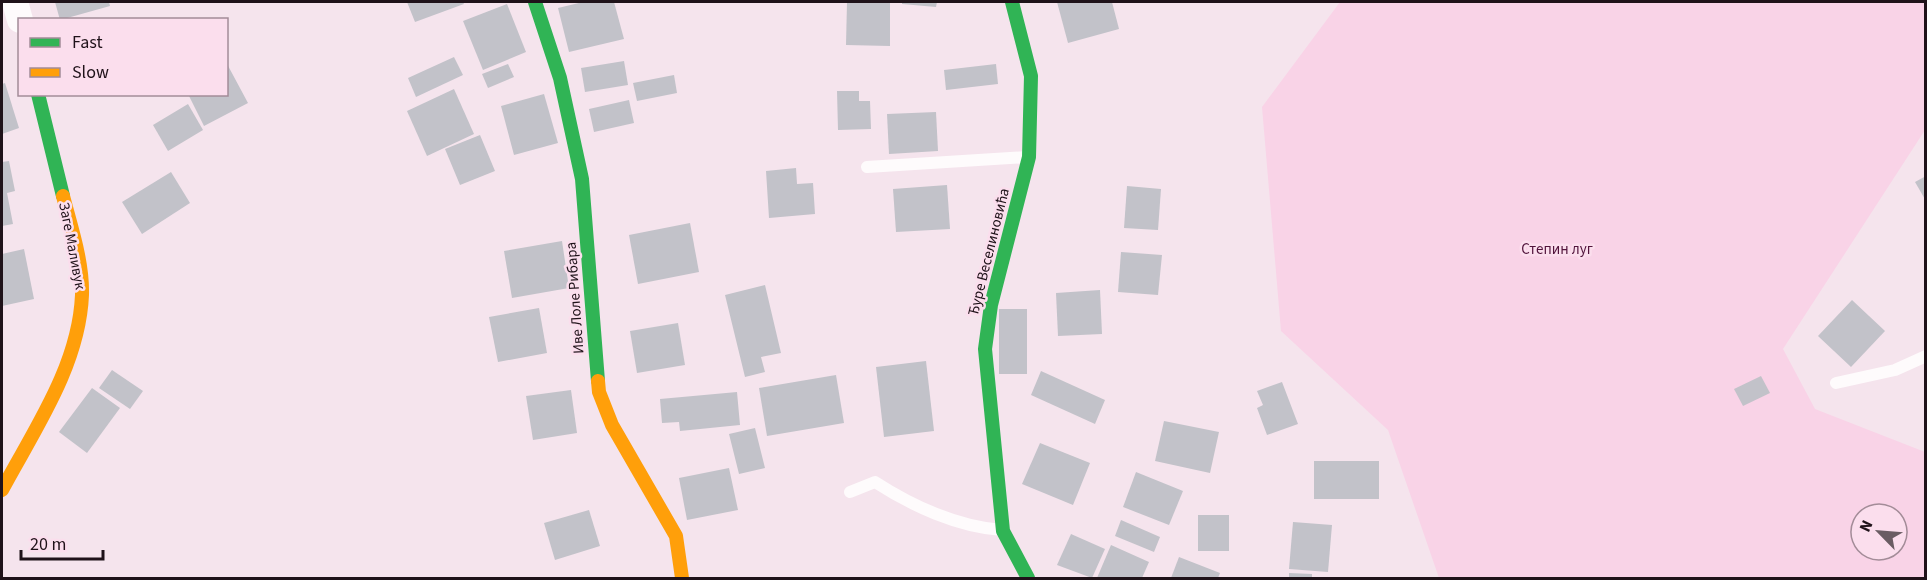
<svg xmlns="http://www.w3.org/2000/svg" width="1927" height="580" viewBox="0 0 1927 580" font-family="'Source Sans 3',sans-serif">
  <style>
    .green { fill: #f9d3e7; fill-rule: evenodd }
    .building { fill: #c2c2c9 }
    .lines { fill: none; stroke-linecap: round; stroke-linejoin: round }
    .lane { stroke: #fefbfc; stroke-width: 12 }
    .street { stroke: #fefbfc; stroke-width: 26 }
    .fast { stroke: #30b455; stroke-width: 14 }
    .slow { stroke: #ff9f0a; stroke-width: 14 }
    .labels { text-anchor: middle; dominant-baseline: central; stroke-width: 5; stroke-linejoin: round; paint-order: stroke }
    .street-label { font-size: 15px; fill: #1f1219; stroke: #fbdeed }
    .park-label { font-size: 15px; fill: #51133b; stroke: #fbdeed }
  </style>
  <rect width="100%" height="100%" fill="#f5e4ed"/>
  <path class="green" d="M1340,2h585v128l-142,219 32,60 110,43v126h-486l-51,-148 -107,-99 -19,-224zM1861,514h36v36h-36z"/>
  <g class="building">
    <polygon points="55,2 109,2 110,6 60,20"/>
    <polygon points="407,2 463,2 464,4 415,22"/>
    <polygon points="583,2 614,2 624,39 569,52 558,8"/>
    <polygon points="847,2 890,2 890,46 846,45"/>
    <polygon points="902,2 937,2 936,7 902,4"/>
    <polygon points="1057,2 1112,2 1119,29 1068,43"/>
    <polygon points="507,4 526,52 483,70 463,21"/>
    <polygon points="454,57 463,75 416,97 408,78"/>
    <polygon points="624,61 628,85 585,92 581,68"/>
    <polygon points="226,62 248,103 204,126 188,94 226,94"/>
    <polygon points="508,64 514,77 488,88 482,74"/>
    <polygon points="996,64 998,84 946,90 944,70"/>
    <polygon points="674,75 677,93 637,101 633,83"/>
    <polygon points="5,83 19,128 2,134 2,84"/>
    <polygon points="454,89 474,134 427,156 407,111"/>
    <polygon points="837,91 859,91 859,101 870,101 871,129 838,130"/>
    <polygon points="544,94 558,143 514,155 501,106"/>
    <polygon points="629,100 634,123 594,132 589,109"/>
    <polygon points="188,104 203,130 168,151 153,125"/>
    <polygon points="936,112 938,151 889,154 887,114"/>
    <polygon points="480,135 495,171 460,185 445,149"/>
    <polygon points="9,161 15,191 7,193 13,224 2,226 2,162"/>
    <polygon points="796,168 797,184 813,183 815,214 769,218 766,171"/>
    <polygon points="171,172 190,203 142,234 122,202"/>
    <polygon points="1926,176 1926,201 1915,182"/>
    <polygon points="947,185 950,229 896,232 893,189"/>
    <polygon points="1127,186 1161,189 1158,230 1124,228"/>
    <polygon points="690,223 699,272 638,284 629,235"/>
    <polygon points="562,241 569,288 512,298 504,251"/>
    <polygon points="24,249 34,299 2,306 2,254"/>
    <polygon points="1121,252 1162,255 1158,295 1118,292"/>
    <polygon points="765,285 781,353 761,357 765,372 745,377 725,295"/>
    <polygon points="1100,290 1102,334 1058,336 1056,293"/>
    <polygon points="1852,300 1885,331 1851,367 1818,336"/>
    <polygon points="539,308 547,353 498,362 489,317"/>
    <rect x="999" y="309" width="28" height="65"/>
    <polygon points="678,323 685,365 637,373 630,331"/>
    <polygon points="926,361 934,431 884,437 876,367"/>
    <polygon points="112,370 143,391 130,409 99,388"/>
    <polygon points="1041,371 1105,400 1095,424 1031,395"/>
    <polygon points="836,375 844,423 767,436 759,388"/>
    <polygon points="1761,376 1770,393 1743,406 1734,389"/>
    <polygon points="1282,382 1298,424 1267,435 1257,408 1263,405 1257,391"/>
    <polygon points="92,388 120,408 87,453 59,432"/>
    <polygon points="571,390 577,433 533,440 526,396"/>
    <polygon points="737,392 740,425 680,431 679,422 662,423 660,399"/>
    <polygon points="1164,421 1219,432 1210,473 1155,461"/>
    <polygon points="755,428 765,468 739,474 729,434"/>
    <polygon points="1040,443 1090,463 1073,505 1022,484"/>
    <rect x="1314" y="461" width="65" height="38"/>
    <polygon points="729,468 738,510 687,520 679,478"/>
    <polygon points="1136,472 1183,491 1169,525 1123,507"/>
    <polygon points="589,510 600,546 555,560 544,523"/>
    <rect x="1198" y="515" width="31" height="36"/>
    <polygon points="1121,520 1160,537 1154,552 1115,536"/>
    <polygon points="1293,522 1332,525 1328,572 1289,569"/>
    <polygon points="1071,534 1105,549 1092,578 1057,565"/>
    <polygon points="1111,545 1149,562 1142,578 1097,578"/>
    <polygon points="1179,557 1220,573 1218,578 1171,578"/>
    <polygon points="1289,573 1312,574 1312,578 1289,578"/>
  </g>
  <g class="lines">
    <g class="lane">
      <polyline points="867,167 1027,157"/>
      <polyline points="1836,383 1895,370 1926,356"/>
      <path d="M850,492l25,-10c37,24 83,45 127,48"/>
    </g>
    <polyline class="street" points="15,2 20,20"/>
    <g class="fast">
      <polyline points="535,2 560,78 582,179 598,381"/>
      <polyline points="1012,2 1031,76 1029,157 991,305 985,349 1003,531 1028,578"/>
      <polyline points="38,94 63,196"/>
    </g>
    <g class="slow">
      <polyline points="598,381 599,392 612,425 676,536 682,578"/>
      <path d="M2,490c32,-60 77,-124 80,-195 1,-33 -11,-68 -19,-99"/>
    </g>
  </g>
  <g class="labels">
    <g class="street-label">
      <text transform="translate(72 246) rotate(79)">Заге Маливук</text>
      <text transform="translate(989 252) rotate(-76)">Ђуре Веселиновића</text>
      <text transform="translate(575 298) rotate(-94)">Иве Лоле Рибара</text>
    </g>
    <g class="park-label">
      <text x="1557" y="249">Степин луг</text>
    </g>
  </g>
  <rect width="1927" height="580" fill="none" stroke="#1f1219" stroke-width="6"/>
  <rect x="18" y="18" width="210" height="78" fill="#fbdeed" stroke="#a38c98" stroke-width="1.5"/>
  <rect x="30" y="38" width="30" height="9" fill="#30b455" stroke="#a38c98" stroke-width="1.5"/>
  <text x="72" y="48" font-size="18" fill="#1f1219">Fast</text>
  <rect x="30" y="68" width="30" height="9" fill="#ff9f0a" stroke="#a38c98" stroke-width="1.5"/>
  <text x="72" y="78" font-size="18" fill="#1f1219">Slow</text>
  <g transform="translate(1879 532) rotate(295)"><circle r="28" fill="#fbdeed" stroke="#a38c98" stroke-width="1.5"/>
  <path d="M0-4.5L10 22L0 15L-10 22Z" fill="#6a5c63"/>
  <text y="-9" font-size="16" font-weight="bold" text-anchor="middle" fill="#1f1219">N</text>
  </g>
  <path d="M21 550v9h82v-9" fill="none" stroke="#1f1219" stroke-width="3"/>
  <text x="30" y="550" font-size="18" fill="#1f1219" stroke="#fbdeed" stroke-width="4.5" paint-order="stroke">20 m</text>
</svg>
